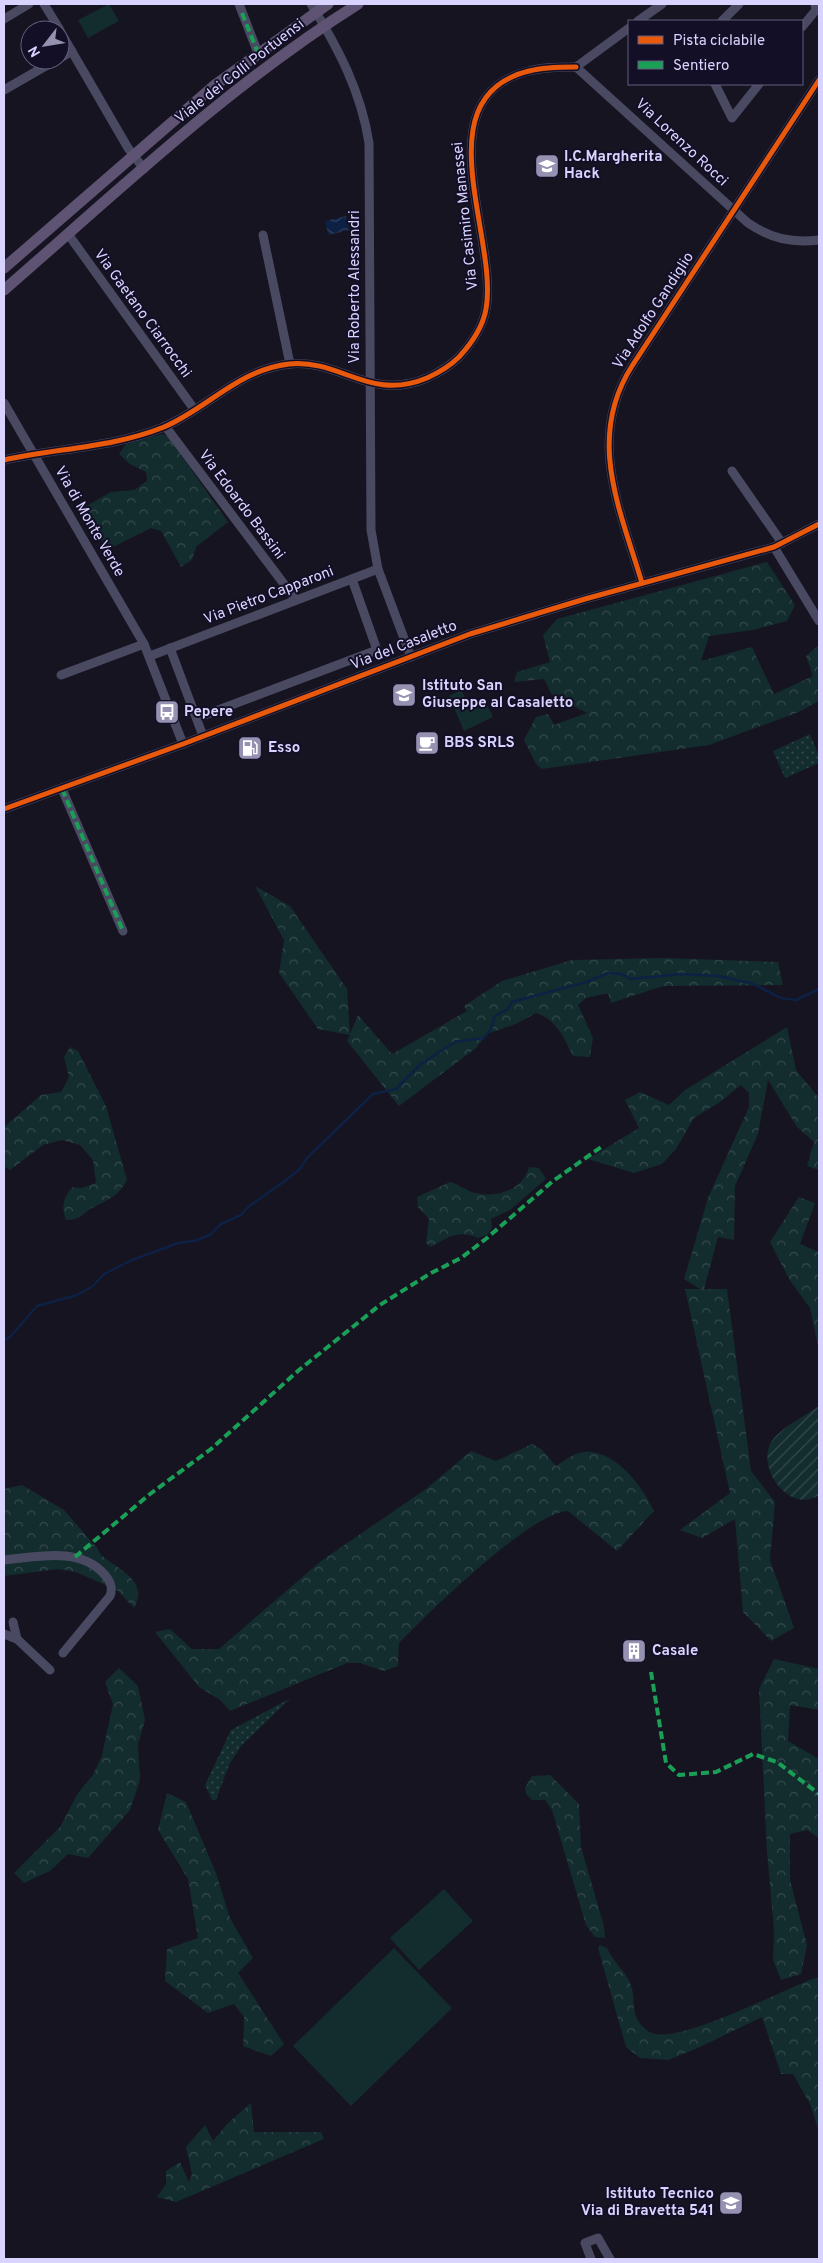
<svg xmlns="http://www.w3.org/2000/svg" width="823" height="2263" viewBox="0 0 823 2263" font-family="Overpass,sans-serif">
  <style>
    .grass { fill: url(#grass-dots) }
    .forest { fill: url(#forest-crowns) }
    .garden { fill: url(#garden-furrows) }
    .pitch { fill: #132c2d }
    .water { fill: url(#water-waves) }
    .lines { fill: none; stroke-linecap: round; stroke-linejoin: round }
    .stream { stroke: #0d2144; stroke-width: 2.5 }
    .minor { stroke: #4a4962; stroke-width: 9 }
    .major { stroke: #5e5373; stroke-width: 11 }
    .quiet { stroke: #1a9f57; stroke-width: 4; stroke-dasharray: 8 4; stroke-linecap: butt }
    .cycleway-casing { stroke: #130f26; stroke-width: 8 }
    .cycleway { stroke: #e8590c; stroke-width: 5 }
    .labels { text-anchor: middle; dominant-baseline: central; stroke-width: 4; stroke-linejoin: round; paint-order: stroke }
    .street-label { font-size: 15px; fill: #d9d4ff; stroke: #130f26 }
    .poi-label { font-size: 15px; font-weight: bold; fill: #d9d4ff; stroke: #130f26; text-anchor: start }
  </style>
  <defs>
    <pattern id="grass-dots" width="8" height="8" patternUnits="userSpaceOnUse" patternTransform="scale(1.25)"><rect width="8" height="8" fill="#132c2d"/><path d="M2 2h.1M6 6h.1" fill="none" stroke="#354a4c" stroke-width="1.8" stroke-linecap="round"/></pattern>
    <pattern id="forest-crowns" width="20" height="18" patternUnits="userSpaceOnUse" patternTransform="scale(1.25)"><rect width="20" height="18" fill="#132c2d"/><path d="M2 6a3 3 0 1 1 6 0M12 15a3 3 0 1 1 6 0" fill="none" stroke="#354a4c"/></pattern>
    <pattern id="garden-furrows" width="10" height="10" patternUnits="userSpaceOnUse" patternTransform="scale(1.25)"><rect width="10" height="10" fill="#132c2d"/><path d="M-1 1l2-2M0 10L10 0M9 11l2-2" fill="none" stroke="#354a4c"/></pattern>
    <pattern id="water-waves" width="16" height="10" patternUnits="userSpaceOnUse" patternTransform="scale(1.25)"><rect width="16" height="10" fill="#0d2144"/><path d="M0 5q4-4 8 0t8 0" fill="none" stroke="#304060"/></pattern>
  </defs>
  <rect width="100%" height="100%" fill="#161421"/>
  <g class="grass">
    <polygon points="810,734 819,756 819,763 785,778 773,751"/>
    <polygon points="291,1698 241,1746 229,1765 216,1800 212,1800 205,1785 231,1730"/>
  </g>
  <g class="forest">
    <polygon points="163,434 169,438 228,522 196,547 192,560 181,567 161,531 151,528 107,550 83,508 111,492 134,490 147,481 146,472 130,464 119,454 126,444"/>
    <polygon points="767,562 795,605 787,621 753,630 709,636 701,661 752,647 774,694 813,676 806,656 819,645 819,701 799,712 709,745 542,769 536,764 524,740 536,717 548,714 554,725 587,713 552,695 544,679 514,682 517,672 550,662 543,635 557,619"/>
    <path d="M255,886l35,20 57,83 3,45 8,-19 34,39 75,-43 -3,-5 38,-25 70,-21 93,-2 113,4 5,23 -120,1 -52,17 -3,-10 -22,5 -8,7 15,33 -3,19 -17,-1c-9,-18 -17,-37 -37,-43l-20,11 -29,10 -11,14 -77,58 -52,-65 3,-6 -32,-6 -39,-56 5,-33z"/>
    <polygon points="787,1027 796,1070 819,1098 819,1170 807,1166 814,1142 797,1127 768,1080 758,1134 735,1186 734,1240 718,1237 704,1289 727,1289 751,1471 775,1502 770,1560 794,1628 771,1641 743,1612 735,1519 702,1538 680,1530 730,1493 685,1289 700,1289 684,1279 708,1198 749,1107 749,1093 741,1085 720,1102 694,1118 676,1149 662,1164 634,1173 588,1159 639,1128 625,1100 640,1092 669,1105 685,1090"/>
    <path d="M70,1047l8,4 28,55 21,74c-8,15 -17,19 -33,27 -13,6 -9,12 -28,13 -5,-13 -3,-24 7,-33l9,1 14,-5 -3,-23 -13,-15 -18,-5 -19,5 -33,25 -6,-4v-39l37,-32 20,-3 8,-15 -5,-20z"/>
    <path d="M529,1167l10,1 7,11 -36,31 -19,9 1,9 -5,7 -9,3c-18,-9 -32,0 -47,9l-5,-4 3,-24 -11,-12 -1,-10 33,-15c8,2 14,7 22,10 22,7 51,-1 57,-25z"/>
    <polygon points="799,1197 815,1203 800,1244 819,1252 819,1351 810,1308 789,1279 770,1242"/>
    <path d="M532,1444l9,5 15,17c8,-5 19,-14 28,-14 31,-3 58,34 70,59l-37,40 -49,-40c-37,1 -140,102 -169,132l-1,23 -14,5 -24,-8h-13l-117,48 -10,-11 -21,-13 -44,-55 15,-3 22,20h27l102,-88 105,-72 45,-38 25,10z"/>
    <path d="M22,1485l42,25 33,38c6,18 56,27 37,60l-17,-18 -41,-18 -18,-3 -54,7v-87z"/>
    <polygon points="774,1659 819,1669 819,1710 790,1705 788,1741 819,1759 819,1838 807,1830 790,1834 790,1880 807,1945 801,1974 781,1980 773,1960 774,1930 767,1852 759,1689"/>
    <polygon points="119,1668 138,1686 145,1720 138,1745 140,1780 130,1810 88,1858 68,1854 50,1871 24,1883 14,1873 60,1827 78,1793 93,1775 102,1755 113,1704 105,1682"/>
    <polygon points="550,1775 579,1804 581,1847 604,1926 605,1938 595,1937 586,1925 552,1810 545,1800 532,1800 526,1794 525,1788 532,1776"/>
    <polygon points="167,1793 186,1802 216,1873 230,1918 253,1958 238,1973 284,2044 271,2056 243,2046 244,2017 234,2004 208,2013 165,1981 167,1949 198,1938 188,1879 158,1830"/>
    <path d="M600,1945l7,3c6,14 19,24 23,35 8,18 -3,32 18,48 25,19 139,-45 171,-54v156l-8,-27 -18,-32h-12l-19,-57 -64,31 -30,12 -28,-2 -14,-11 -28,-99z"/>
    <polygon points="251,2103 254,2132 321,2132 324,2139 176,2202 157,2197 166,2184 166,2171 180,2162 189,2182 192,2174 186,2147 205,2125 213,2141 227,2124"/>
  </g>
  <path class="garden" d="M819,1406v89c-31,21 -68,-33 -44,-58 11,-12 30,-21 44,-31z"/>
  <g class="pitch">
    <polygon points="109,4 119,21 88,38 78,20"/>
    <polygon points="461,690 470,707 485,700 493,717 464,731 449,696"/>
    <polygon points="444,1889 473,1921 419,1970 390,1938"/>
    <polygon points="394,1948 452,2008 351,2106 293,2046"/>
  </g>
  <polygon class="water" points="346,216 349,230 328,235 325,221"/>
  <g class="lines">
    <polyline class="stream" points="4,1341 11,1336 37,1306 77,1295 93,1286 104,1274 130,1261 178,1243 194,1241 210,1235 221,1224 241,1215 248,1207 282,1183 299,1170 307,1158 373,1094 396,1089 421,1064 455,1042 484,1038 491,1029 495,1016 508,1009 512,1002 586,982 608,973 621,974 631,979 681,974 719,976 753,984 781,998 796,1000 819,989"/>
    <g class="minor">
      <polyline points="44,4 60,30"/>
      <polyline points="239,4 258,53"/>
      <path d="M311,4c27,44 50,87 58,139l2,387 7,39 33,88"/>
      <polyline points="4,19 29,4"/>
      <polyline points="638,21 662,4"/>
      <polyline points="722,21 739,4"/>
      <polyline points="802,27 816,10 815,4"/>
      <polyline points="60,31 128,148 144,169"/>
      <polyline points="60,58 72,51"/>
      <path d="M576,67l172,156c24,16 43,20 71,17"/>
      <polyline points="576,67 629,28"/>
      <polyline points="715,84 732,118 759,84"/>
      <polyline points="4,90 56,60"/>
      <polyline points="68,234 194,409"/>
      <polyline points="263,235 290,364"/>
      <polyline points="4,403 144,644 183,744"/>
      <polyline points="165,426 296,600"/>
      <path d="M4,460c53,-12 108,-12 160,-33 44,-19 74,-57 125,-63 53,-5 80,38 138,14 11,-5 23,-12 32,-21 12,-13 24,-31 27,-48 13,-71 -64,-212 43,-238 15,-4 31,-4 47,-4"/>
      <polyline points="732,471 782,543"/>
      <polyline points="774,547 819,621"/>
      <path d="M642,583c-22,-74 -56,-145 -10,-217l187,-286"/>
      <polyline points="170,648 203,736"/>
      <polyline points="150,656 378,569"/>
      <polyline points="61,675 144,644"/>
      <polyline points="197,718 377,650 352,579"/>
      <polyline points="62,789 123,931"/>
      <polyline points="4,809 183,744 470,634 585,599 774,547 819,524"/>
      <path d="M4,1560c33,-3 76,-14 101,15 6,7 8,13 5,21l-47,57"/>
      <polyline points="13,1622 17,1639"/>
      <polyline points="4,1634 17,1639 50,1670"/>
      <polyline points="591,2259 585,2243 598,2238 610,2259"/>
    </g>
    <g class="major">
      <polyline points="4,268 215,85 328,4"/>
      <path d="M4,290c114,-99 225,-205 354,-286"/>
    </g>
    <g class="quiet">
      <polyline points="242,13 258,53"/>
      <polyline points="62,789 123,931"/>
      <polyline points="75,1557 150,1494 211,1449 299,1370 380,1305 431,1273 461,1258 487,1238 553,1181 604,1145"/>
      <polyline points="651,1672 666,1763 679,1775 716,1772 753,1754 777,1762 819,1794"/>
    </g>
    <defs>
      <g id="cycleway">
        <path d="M4,460c53,-12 108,-12 160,-33 44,-19 74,-57 125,-63 53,-5 80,38 138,14 11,-5 23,-12 32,-21 12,-13 24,-31 27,-48 13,-71 -64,-212 43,-238 15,-4 31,-4 47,-4"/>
        <path d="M642,583c-22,-74 -56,-145 -10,-217l187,-286"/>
        <polyline points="4,809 183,744 470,634 585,599 774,547 819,524"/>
      </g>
    </defs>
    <use href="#cycleway" class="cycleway-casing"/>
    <use href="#cycleway" class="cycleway"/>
  </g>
  <defs>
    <symbol id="school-square" viewBox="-11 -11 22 22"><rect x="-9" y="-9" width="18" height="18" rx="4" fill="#9591b1" stroke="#130f26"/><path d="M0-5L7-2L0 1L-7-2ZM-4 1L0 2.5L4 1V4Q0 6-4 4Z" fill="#fff"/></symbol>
    <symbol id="bus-square" viewBox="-11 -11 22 22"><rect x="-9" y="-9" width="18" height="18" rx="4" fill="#9591b1" stroke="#130f26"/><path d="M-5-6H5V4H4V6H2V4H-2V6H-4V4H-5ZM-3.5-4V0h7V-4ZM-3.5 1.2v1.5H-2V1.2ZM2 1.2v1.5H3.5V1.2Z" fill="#fff"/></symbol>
    <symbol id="cafe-square" viewBox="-11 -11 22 22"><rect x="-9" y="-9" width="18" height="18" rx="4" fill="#9591b1" stroke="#130f26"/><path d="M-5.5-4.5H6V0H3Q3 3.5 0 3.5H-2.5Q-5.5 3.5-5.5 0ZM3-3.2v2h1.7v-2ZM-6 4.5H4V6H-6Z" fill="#fff"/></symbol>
    <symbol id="fuel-square" viewBox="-11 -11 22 22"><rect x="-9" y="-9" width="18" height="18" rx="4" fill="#9591b1" stroke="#130f26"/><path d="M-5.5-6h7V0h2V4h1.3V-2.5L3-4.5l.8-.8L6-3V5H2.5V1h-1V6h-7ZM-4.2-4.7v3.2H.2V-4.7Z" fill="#fff"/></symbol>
    <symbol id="building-square" viewBox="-11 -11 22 22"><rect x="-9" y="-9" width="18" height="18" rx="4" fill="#9591b1" stroke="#130f26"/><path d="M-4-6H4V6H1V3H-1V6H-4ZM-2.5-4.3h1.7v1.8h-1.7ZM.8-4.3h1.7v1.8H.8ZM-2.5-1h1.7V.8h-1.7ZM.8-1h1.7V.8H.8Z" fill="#fff"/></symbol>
  </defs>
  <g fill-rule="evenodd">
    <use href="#school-square" x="533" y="152" width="28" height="28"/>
    <use href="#school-square" x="390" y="681" width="28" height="28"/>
    <use href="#bus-square" x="153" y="698" width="28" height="28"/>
    <use href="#cafe-square" x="413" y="729" width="28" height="28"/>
    <use href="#fuel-square" x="236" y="734" width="28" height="28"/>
    <use href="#building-square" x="620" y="1637" width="28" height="28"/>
    <use href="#school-square" x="717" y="2189" width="28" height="28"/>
  </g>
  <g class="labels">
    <g class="street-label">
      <text transform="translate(240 72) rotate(-38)">Viale dei Colli Portuensi</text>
      <text transform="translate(681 143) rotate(43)">Via Lorenzo Rocci</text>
      <text transform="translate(466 216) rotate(-96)">Via Casimiro Manassei</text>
      <text transform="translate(355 287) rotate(-90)">Via Roberto Alessandri</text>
      <text transform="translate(654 311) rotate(-57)">Via Adolfo Gandiglio</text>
      <text transform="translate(142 314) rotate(54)">Via Gaetano Ciarrocchi</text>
      <text transform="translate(241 505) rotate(53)">Via Edoardo Bassini</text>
      <text transform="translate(89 522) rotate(60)">Via di Monte Verde</text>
      <text transform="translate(269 596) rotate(-21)">Via Pietro Capparoni</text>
      <text transform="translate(404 646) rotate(-21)">Via del Casaletto</text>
    </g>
    <g class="poi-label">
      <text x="564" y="157">I.C.Margherita<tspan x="564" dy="17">Hack</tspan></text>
      <text x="422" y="686">Istituto San<tspan x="422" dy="17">Giuseppe al Casaletto</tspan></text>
      <text x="184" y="712">Pepere</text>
      <text x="444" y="743">BBS SRLS</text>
      <text x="268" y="748">Esso</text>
      <text x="652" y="1651">Casale</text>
      <text x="714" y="2194" text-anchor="end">Istituto Tecnico<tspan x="714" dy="17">Via di Bravetta 541</tspan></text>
    </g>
  </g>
  <rect width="823" height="2263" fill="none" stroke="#d9d4ff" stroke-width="10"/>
  <rect x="628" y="20" width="175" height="65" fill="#130f26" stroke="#625e7d"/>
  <rect x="638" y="36" width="25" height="8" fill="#e8590c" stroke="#625e7d"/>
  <text x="673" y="45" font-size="15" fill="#d9d4ff">Pista ciclabile</text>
  <rect x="638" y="61" width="25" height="8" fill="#1a9f57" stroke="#625e7d"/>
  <text x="673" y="70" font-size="15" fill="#d9d4ff">Sentiero</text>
  <g transform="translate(45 45) rotate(239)"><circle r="24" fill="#130f26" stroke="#625e7d"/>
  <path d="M0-4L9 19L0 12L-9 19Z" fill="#9591b1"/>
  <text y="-8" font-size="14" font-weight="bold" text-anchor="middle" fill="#d9d4ff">N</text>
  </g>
</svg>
